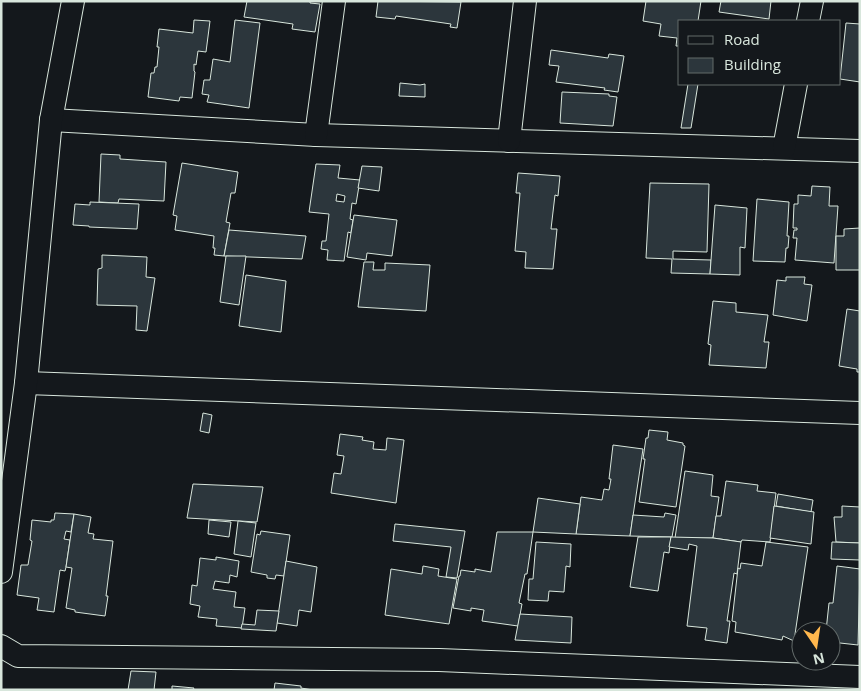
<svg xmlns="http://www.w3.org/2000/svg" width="861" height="691" viewBox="0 0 861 691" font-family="'Open Sans',sans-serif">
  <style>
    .building { fill: #2c363c; stroke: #d8e6dc; fill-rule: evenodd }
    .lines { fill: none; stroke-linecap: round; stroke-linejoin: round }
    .street-casing { stroke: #d8e6dc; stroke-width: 24 }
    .street { stroke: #14181c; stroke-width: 22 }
  </style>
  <rect width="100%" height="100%" fill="#14181c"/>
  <g class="building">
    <polygon points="247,1 310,1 310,3 320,4 315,32 292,29 293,24 244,17"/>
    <polygon points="378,1 461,2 457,28 450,27 451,24 396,16 395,19 376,17"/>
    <polygon points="646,1 701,1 698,21 680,21 680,46 676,46 677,38 659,36 661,24 643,21"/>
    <polygon points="721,1 771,1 769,19 719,12"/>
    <polygon points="194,20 210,21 206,52 198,51 196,65 194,64 194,71 195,72 192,98 180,97 179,101 148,97 151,73 154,73 155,67 157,67 159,47 157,47 159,29 193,33"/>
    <polygon points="235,20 260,23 249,108 207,102 209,95 202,94 204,80 210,80 213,59 230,62"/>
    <polygon points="846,23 860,24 860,82 840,79"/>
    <polygon points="551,50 608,58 609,54 624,56 618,92 604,90 605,88 556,82 559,66 549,65"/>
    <polygon points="400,83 420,85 425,84 425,97 399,96"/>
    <polygon points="688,84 698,84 691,128 681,128"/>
    <polygon points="562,92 609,94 609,96 617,97 613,126 560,123"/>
    <polygon points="101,154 120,155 120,159 166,162 164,201 119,199 118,203 99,202"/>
    <polygon points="182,163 238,172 235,193 231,193 226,222 230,223 224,256 214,255 215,248 213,248 214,236 175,230 177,216 173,215"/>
    <path d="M316,164l24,1 -2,13 22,2 -4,24 -4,-1 -2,16 3,1 -2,13 -3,-1 -4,29 -17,-1 1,-10 -7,-1 1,-8h4l3,-27 -20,-2zM337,194l8,2 -1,6 -8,-1z"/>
    <polygon points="362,166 382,167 379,191 358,188"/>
    <polygon points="518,173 560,176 558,196 555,195 551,229 557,229 553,269 525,268 526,252 515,251 520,193 516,193"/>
    <polygon points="650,183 709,184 707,252 673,251 673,259 711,260 710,274 671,273 672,259 646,258"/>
    <polygon points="812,186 830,187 829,206 838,206 834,263 795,260 797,238 793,238 794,230 797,230 797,228 793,228 794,204 798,204 798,195 811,196"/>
    <polygon points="757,199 789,202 787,236 789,236 788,248 786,248 785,262 753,261"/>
    <polygon points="90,202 139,204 137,229 89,227 89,226 73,225 75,204 90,205"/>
    <polygon points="715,205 747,208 745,248 740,247 740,275 710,274"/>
    <polygon points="354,215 397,220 392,256 367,253 366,260 347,257"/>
    <polygon points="860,228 860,270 836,270 836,236 844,236 844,229"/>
    <polygon points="229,230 306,236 302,259 224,256"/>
    <polygon points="102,255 147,257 146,277 155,278 147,331 136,330 137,306 97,305 98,269 102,268"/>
    <polygon points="226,256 246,256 239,305 220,302"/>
    <polygon points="364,262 374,262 373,270 385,270 385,263 430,265 426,311 358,307"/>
    <polygon points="246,275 286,281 281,332 239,326"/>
    <polygon points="786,277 805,277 804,284 812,285 807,321 773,315 777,280 786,281"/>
    <polygon points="713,301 736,303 736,312 768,315 764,342 769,342 766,368 709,365 711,345 708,344"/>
    <polygon points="847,309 860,311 860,372 857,372 857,369 839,366"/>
    <polygon points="203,413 212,415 209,433 200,431"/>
    <polygon points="649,430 668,432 667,440 683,443 683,445 685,446 676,507 639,502 645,459 643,459 646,438 648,438"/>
    <polygon points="340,434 363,437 362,440 374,442 373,449 386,450 387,438 404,440 396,503 331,493 334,473 341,474 344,456 337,455"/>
    <polygon points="613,445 643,449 630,536 576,534 581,497 602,500 604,489 609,490 611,479 609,479"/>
    <polygon points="685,471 713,475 711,496 719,497 713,538 675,538"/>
    <polygon points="726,481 758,485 757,491 776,493 770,542 742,540 741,542 713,538 716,516 721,516"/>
    <polygon points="193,484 263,487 257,522 187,518"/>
    <polygon points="778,494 813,500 811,512 776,506"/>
    <polygon points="538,498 580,504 576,534 533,532"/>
    <polygon points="774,506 814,512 811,544 770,538"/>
    <polygon points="842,506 860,507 860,543 836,542 834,517 842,517"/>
    <polygon points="55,513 74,514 71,532 66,531 64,539 70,540 66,567 65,571 60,570 54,612 37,610 39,598 17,595 21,565 28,565 32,541 30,540 32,520 51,522 51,520 54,520"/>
    <polygon points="665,513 676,515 672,537 630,536 633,515 664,517"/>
    <polygon points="74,514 91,517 88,533 94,534 93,539 113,541 106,596 108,596 105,616 75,612 75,610 66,608 72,568 66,567"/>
    <polygon points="209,520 231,522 229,537 208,534"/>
    <polygon points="238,521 256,523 251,557 234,554"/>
    <polygon points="395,524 465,531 457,578 446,577 451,547 393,541"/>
    <polygon points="261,531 290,535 284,576 276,575 275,579 267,578 267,575 251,572 257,534 260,535"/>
    <polygon points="497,532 533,532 527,574 525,574 519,603 522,604 518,626 482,621 484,610 471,608 471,611 453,608 459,576 460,576 461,570 475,572 475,569 491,572"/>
    <polygon points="638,537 671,537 669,553 664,552 658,591 630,587"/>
    <polygon points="671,537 713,538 741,542 737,574 734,573 727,621 730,621 727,643 705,640 707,628 687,626 697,546 689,544 688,550 669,547"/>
    <polygon points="536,542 571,544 570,567 566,566 564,592 549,591 548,601 528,600 529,579 533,579"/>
    <polygon points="766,542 808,547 794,641 783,636 782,640 735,632 736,622 732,621 738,568 740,569 741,563 762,566"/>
    <polygon points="832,542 860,543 860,560 831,559"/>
    <polygon points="216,557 239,561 237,577 230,575 229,583 215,581 213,589 236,592 234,607 245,608 242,628 216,626 217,619 198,617 200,606 190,604 192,585 197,586 200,558 216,560"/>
    <polygon points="286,561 317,567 311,612 299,610 297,626 277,623"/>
    <polygon points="423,566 439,569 438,576 457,579 449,624 385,615 391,569 422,574"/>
    <polygon points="837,566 860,569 858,645 831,642 831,631 826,631 829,603 833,603"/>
    <polygon points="257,610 279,611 276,631 241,629 242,624 255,625"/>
    <polygon points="520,614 572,617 571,643 515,640"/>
    <polygon points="131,671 156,672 154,690 128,690"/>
    <polygon points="275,683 301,686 301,688 313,690 274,690"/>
    <polygon points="172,686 194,688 193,690 172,690"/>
  </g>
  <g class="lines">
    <defs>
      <g id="street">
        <polyline points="808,21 812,1"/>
        <polyline points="51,120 316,135 860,151"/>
        <polyline points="316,135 334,1"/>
        <polyline points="509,141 525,1"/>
        <polyline points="784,148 796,84"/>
        <polyline points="26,383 860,413"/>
        <polyline points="1,572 26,383 51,120 73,1"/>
        <polyline points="1,646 18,656 439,660 860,677"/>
      </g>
    </defs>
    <use href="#street" class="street-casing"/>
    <use href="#street" class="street"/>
  </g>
  <rect width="861" height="691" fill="none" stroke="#d8e6dc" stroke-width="5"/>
  <rect x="678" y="20" width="162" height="65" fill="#14181c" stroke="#626a69"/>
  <rect x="688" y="36" width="25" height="8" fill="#14181c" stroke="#626a69"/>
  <text x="724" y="45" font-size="15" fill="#d8e6dc">Road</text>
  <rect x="688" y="58" width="25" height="15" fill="#2c363c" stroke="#626a69"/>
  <text x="724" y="70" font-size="15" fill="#d8e6dc">Building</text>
  <g transform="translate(816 646) rotate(167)"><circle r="24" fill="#14181c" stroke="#626a69"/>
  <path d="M0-4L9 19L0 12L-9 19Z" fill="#ffb74d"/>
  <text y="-8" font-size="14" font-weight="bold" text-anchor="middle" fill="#d8e6dc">N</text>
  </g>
</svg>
